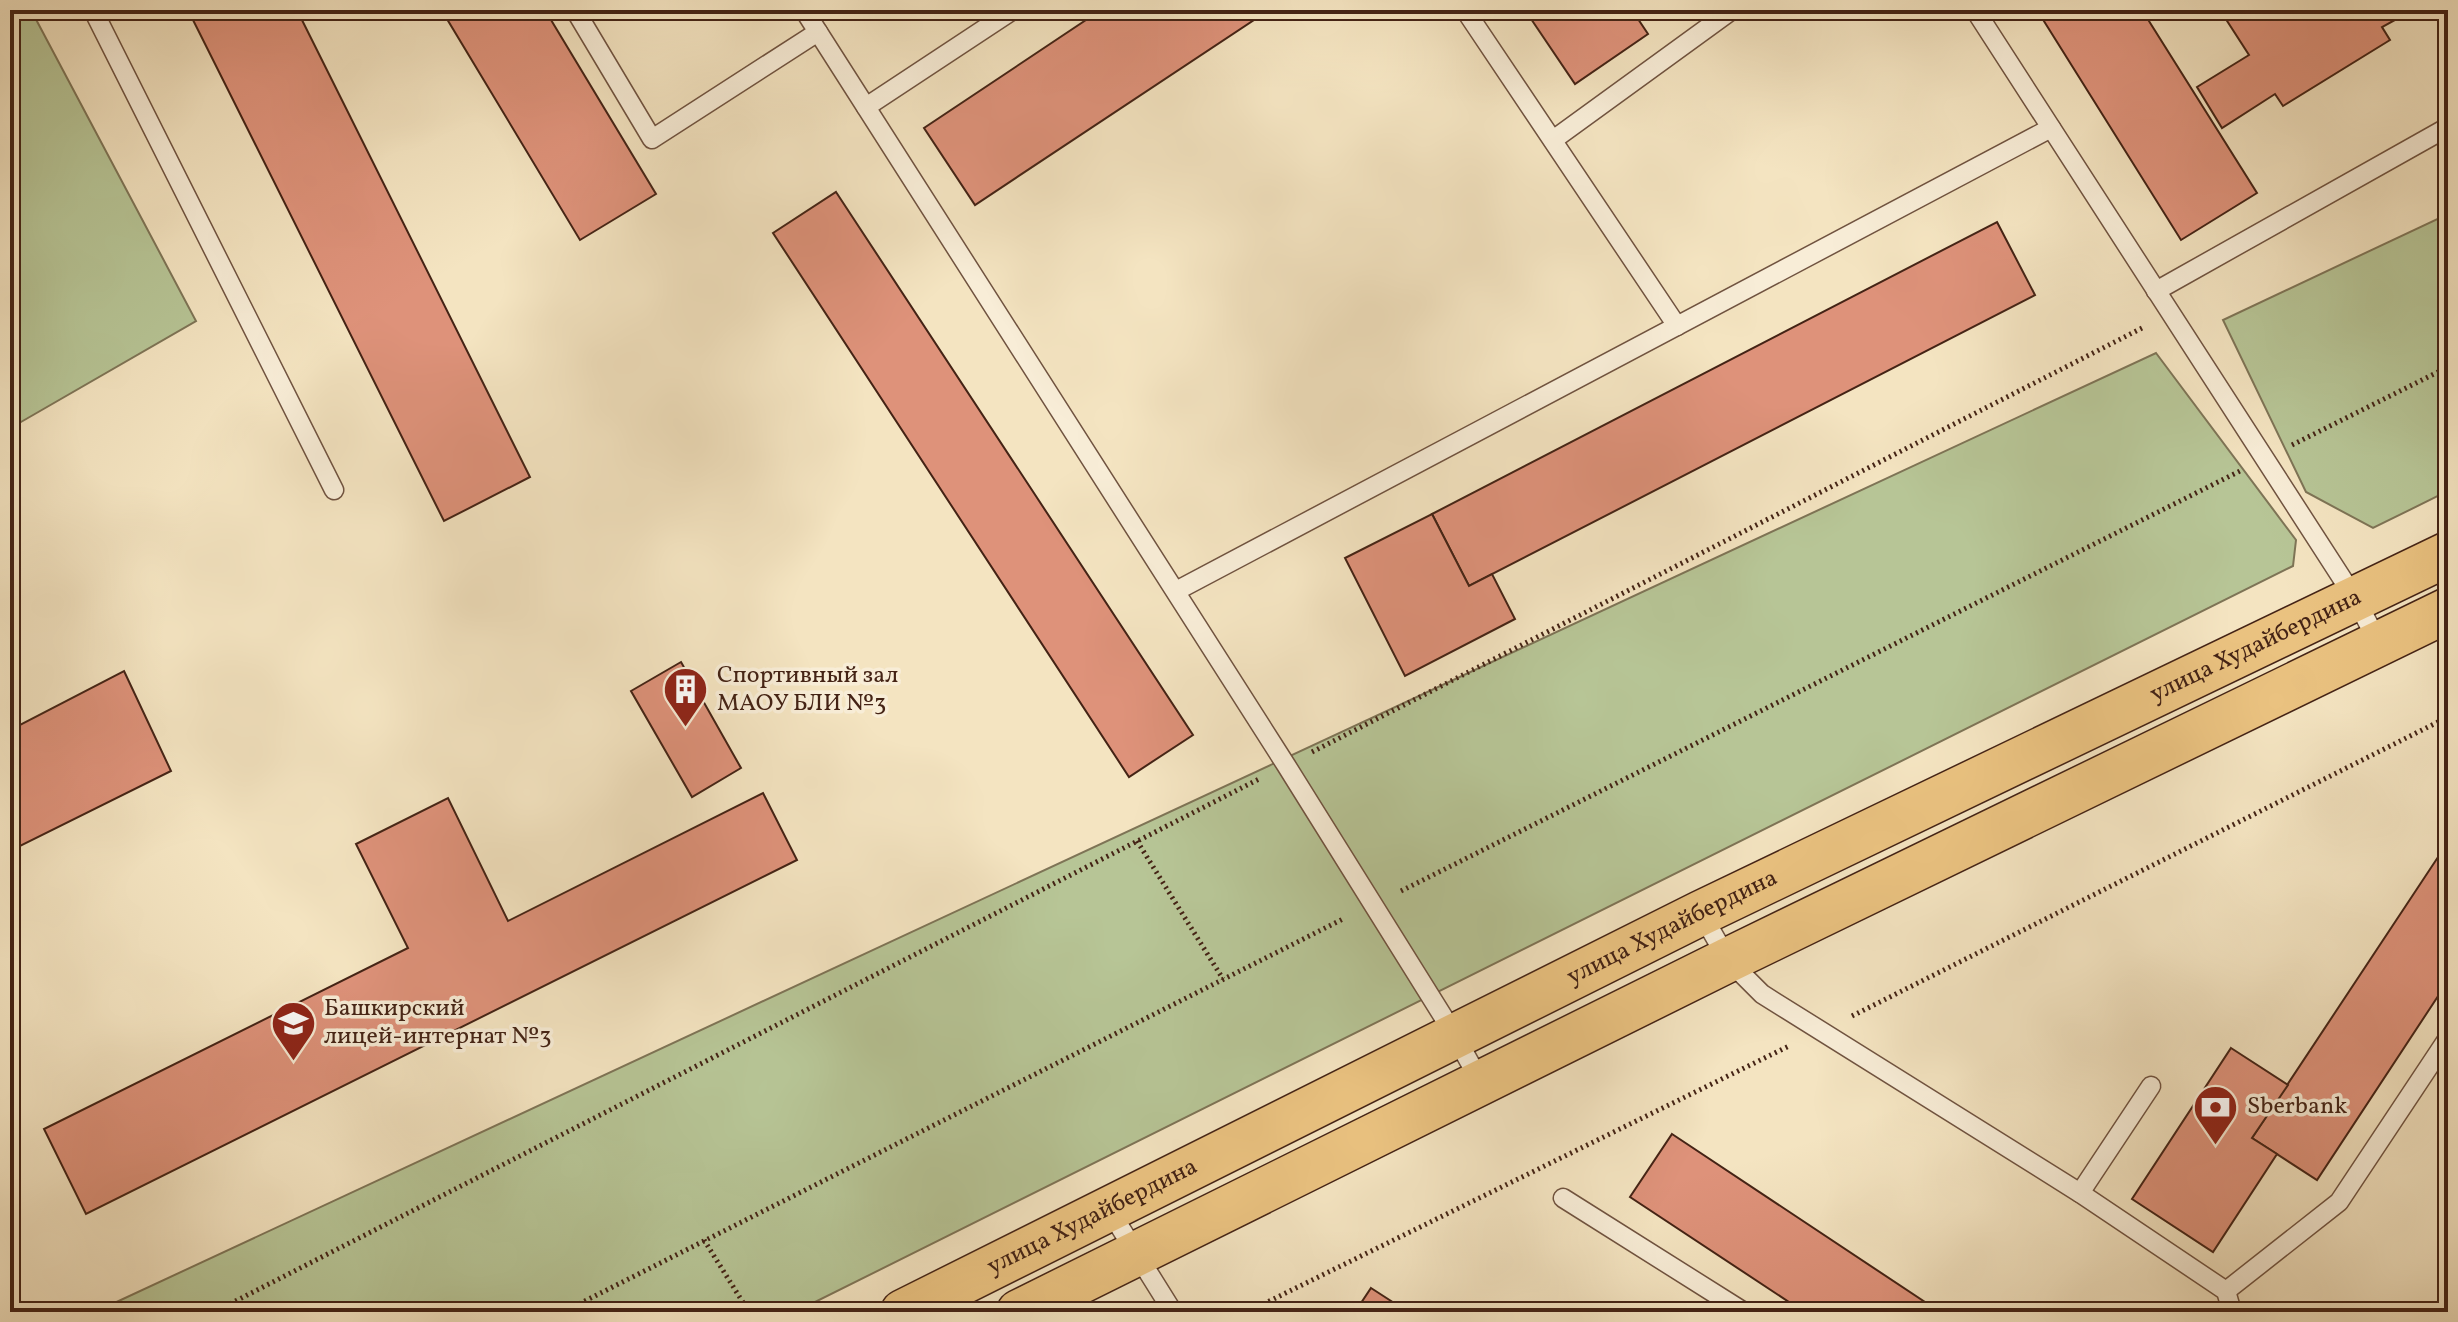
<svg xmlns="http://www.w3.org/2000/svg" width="2458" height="1322" viewBox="0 0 2458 1322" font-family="Vollkorn,serif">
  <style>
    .green { fill: #b7c596; stroke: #7e7456; stroke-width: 2 }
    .building { fill: #de927a; stroke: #442315; stroke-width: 2 }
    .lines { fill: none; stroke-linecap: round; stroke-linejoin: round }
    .lane-casing { stroke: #705340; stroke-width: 21 }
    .primary-casing { stroke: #442315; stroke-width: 47 }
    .path { stroke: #442315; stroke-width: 5; stroke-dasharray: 2 4; stroke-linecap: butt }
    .lane { stroke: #f8edd7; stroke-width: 18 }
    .primary { stroke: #eac280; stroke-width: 44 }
    .labels { text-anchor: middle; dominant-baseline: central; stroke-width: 7; stroke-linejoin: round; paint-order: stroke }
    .street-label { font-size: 24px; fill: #442315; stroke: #f8edd7 }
    .poi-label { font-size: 24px; fill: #442315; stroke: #f8edd7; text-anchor: start }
  </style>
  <rect width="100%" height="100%" fill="#f4e4c1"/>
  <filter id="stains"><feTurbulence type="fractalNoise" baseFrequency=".0025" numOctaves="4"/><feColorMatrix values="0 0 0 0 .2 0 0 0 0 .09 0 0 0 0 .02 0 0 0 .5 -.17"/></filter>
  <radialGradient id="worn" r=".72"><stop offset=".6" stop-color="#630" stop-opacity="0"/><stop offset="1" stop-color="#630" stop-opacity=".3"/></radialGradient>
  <g class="green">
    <polygon points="31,10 196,321 14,426 10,419 10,21"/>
    <polygon points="2448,214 2448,491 2373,528 2306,492 2223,320"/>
    <polygon points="2156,353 2296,540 2293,566 795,1312 95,1312"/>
  </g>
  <g class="building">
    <polygon points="188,10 297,10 530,477 444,521"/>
    <polygon points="462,10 545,10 656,194 580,240 447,19"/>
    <polygon points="1101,10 1269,10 975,205 924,128"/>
    <polygon points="1525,10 1632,10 1648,34 1575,84"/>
    <polygon points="2037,10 2142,10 2257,193 2181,240"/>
    <polygon points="2220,10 2413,10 2382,27 2390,40 2283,106 2275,94 2222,128 2197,87 2249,55"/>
    <polygon points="836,192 1193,735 1129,777 773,233"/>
    <polygon points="1997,222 2035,295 1469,586 1432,514"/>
    <polygon points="1432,514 1469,586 1492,574 1515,619 1405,676 1345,558"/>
    <polygon points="681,662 741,768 692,797 631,691"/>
    <polygon points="124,671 171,771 10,851 10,730"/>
    <polygon points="763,793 797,860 86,1214 44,1129 408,948 356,844 448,798 508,921"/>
    <polygon points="2448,842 2448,981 2317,1180 2252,1138"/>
    <polygon points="2231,1048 2288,1085 2252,1138 2277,1154 2213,1252 2132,1199"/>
    <polygon points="1672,1134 1940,1312 1804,1312 1630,1197"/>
    <polygon points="1371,1288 1408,1312 1355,1312"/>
  </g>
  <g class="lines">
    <defs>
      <g id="lane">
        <polyline points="93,10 334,490"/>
        <polyline points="575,10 652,139 818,32"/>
        <polyline points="804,10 1286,765 1454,1034 1481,1083"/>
        <polyline points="1465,10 1677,326"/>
        <polyline points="1975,10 2356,600 2379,644"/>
        <polyline points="866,107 1013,10"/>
        <polyline points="1553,140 1732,10"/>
        <polyline points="2156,291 2448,127"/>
        <polyline points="1176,591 2051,128"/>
        <polyline points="1701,913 1728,960 1762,994 2080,1193 2226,1291 2232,1312"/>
        <polyline points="2080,1193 2151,1086"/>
        <polyline points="1563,1198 1744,1312"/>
        <polyline points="1108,1208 1173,1312"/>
        <polyline points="2226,1291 2339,1202 2448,1038"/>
      </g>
      <g id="primary">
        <path id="s1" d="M903,1312l798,-399 747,-359"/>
        <polyline points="1019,1312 1728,960 2448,610"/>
      </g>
    </defs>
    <use href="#lane" class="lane-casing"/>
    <use href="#primary" class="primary-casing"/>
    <g class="path">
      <polyline points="2292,445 2448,367"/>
      <polyline points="1312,752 2144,327"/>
      <polyline points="1137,841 1223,979"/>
      <polyline points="1401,891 2240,471"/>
      <polyline points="1852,1016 2448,717"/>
      <polyline points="704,1240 749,1312"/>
      <polyline points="214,1312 1261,778"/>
      <polyline points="563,1312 1345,918"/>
      <polyline points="1247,1312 1789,1046"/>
    </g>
    <use href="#lane" class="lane"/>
    <use href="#primary" class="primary"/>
  </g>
  <defs>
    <symbol id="building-pin" viewBox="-11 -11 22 30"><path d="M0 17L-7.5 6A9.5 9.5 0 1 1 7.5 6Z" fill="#8f2418" stroke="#f8edd7"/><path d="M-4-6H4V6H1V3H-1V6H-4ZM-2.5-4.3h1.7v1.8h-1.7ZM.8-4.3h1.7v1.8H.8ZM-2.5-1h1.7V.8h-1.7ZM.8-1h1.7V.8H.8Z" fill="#fff"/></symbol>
    <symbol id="school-pin" viewBox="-11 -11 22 30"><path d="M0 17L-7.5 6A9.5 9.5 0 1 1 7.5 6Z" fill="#8f2418" stroke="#f8edd7"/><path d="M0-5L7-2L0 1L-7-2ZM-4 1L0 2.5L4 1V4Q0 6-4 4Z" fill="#fff"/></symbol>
    <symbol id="bank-pin" viewBox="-11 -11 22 30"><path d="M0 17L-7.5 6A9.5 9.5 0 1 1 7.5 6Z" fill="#8f2418" stroke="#f8edd7"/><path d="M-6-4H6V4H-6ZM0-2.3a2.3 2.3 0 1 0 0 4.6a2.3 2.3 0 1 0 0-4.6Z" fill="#fff"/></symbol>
  </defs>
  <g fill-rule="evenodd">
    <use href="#building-pin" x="660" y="664" width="51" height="69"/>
    <use href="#school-pin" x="268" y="998" width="51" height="69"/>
    <use href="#bank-pin" x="2190" y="1082" width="51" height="69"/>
  </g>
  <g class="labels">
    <g class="street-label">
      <text stroke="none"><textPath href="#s1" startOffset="1508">улица Худайбердина</textPath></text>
      <text stroke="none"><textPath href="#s1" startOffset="860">улица Худайбердина</textPath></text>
      <text stroke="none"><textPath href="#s1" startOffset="212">улица Худайбердина</textPath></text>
    </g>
    <g class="poi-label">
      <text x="717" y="676">Спортивный зал<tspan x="717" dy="28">МАОУ БЛИ №3</tspan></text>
      <text x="324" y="1009">Башкирский<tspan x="324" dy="28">лицей-интернат №3</tspan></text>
      <text x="2247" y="1107">Sberbank</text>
    </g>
  </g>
  <rect width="2458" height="1322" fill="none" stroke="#f4e4c1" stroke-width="40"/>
  <rect x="12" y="12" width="2434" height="1298" fill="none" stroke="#442315" stroke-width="4"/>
  <rect x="20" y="20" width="2418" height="1282" fill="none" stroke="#442315" stroke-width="2"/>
  <rect width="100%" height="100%" filter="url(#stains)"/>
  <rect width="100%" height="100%" fill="url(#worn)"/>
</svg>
